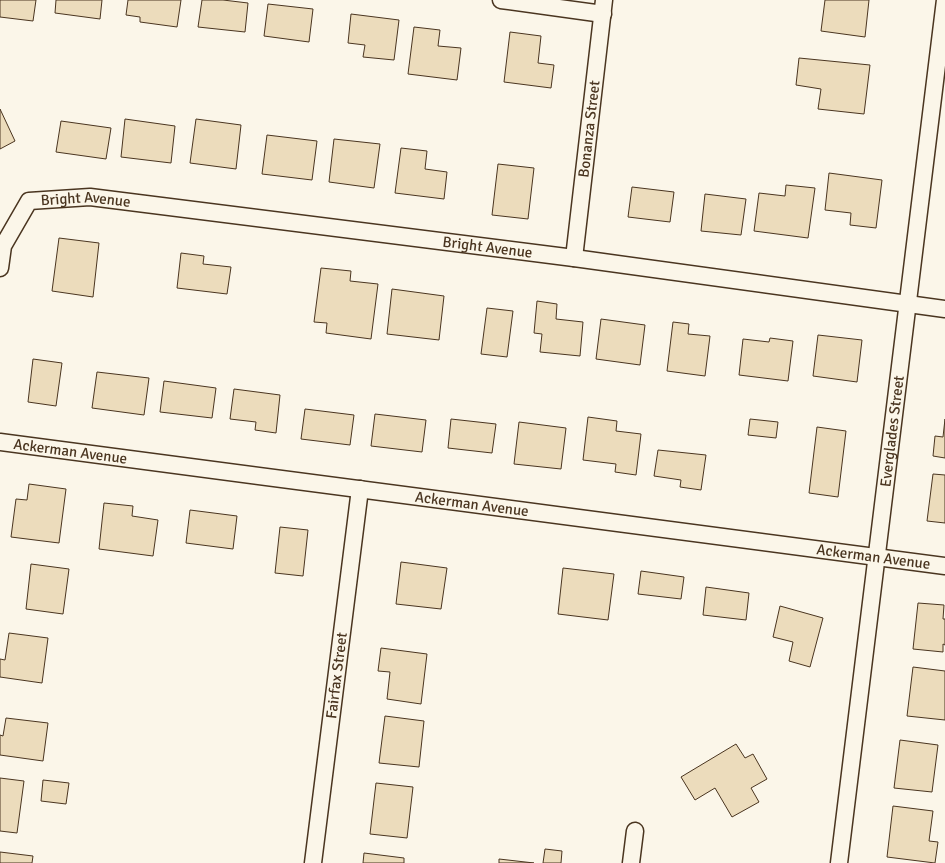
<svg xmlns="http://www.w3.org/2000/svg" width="945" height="863" viewBox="0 0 945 863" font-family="Signika,sans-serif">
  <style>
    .building { fill: #ecdcbc; stroke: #4a3520 }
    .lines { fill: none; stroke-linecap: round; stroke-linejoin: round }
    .minor-casing { stroke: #4a3520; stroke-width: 19 }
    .minor { stroke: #fbf6e9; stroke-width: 16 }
    .labels { text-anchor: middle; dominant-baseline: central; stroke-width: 4; stroke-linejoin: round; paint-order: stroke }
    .street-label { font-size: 15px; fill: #4a3520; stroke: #fbf6e9 }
  </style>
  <rect width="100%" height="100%" fill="#fbf6e9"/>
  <g class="building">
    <polygon points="0,0 36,0 33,21 0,17"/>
    <polygon points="56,0 102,0 100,19 55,13"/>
    <polygon points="128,0 181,0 177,27 140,22 140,17 126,15"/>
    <polygon points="202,0 223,0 248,3 245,32 198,27"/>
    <polygon points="825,0 869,0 865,37 821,31"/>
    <polygon points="268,4 313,9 309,42 264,36"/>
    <polygon points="351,14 399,20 394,60 363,57 365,45 348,43"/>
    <polygon points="414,27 440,30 438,46 461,48 457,80 408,74"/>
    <polygon points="510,32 541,36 538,63 554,65 551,88 504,82"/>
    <polygon points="799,58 870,65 864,114 818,109 821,89 796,85"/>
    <polygon points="0,109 15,141 0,149"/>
    <polygon points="125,119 175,126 171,163 121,157"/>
    <polygon points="196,119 241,125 236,169 190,163"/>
    <polygon points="61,121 111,128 106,159 56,152"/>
    <polygon points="267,135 317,141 312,180 262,174"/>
    <polygon points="334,139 380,144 374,188 329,182"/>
    <polygon points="401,148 427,151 425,169 447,172 444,199 395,193"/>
    <polygon points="498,164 534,168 528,219 492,215"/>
    <polygon points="829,173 882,180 876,228 850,225 851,213 825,210"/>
    <polygon points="786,185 815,188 808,238 754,231 759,193 785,196"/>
    <polygon points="632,187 674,192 670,222 628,217"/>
    <polygon points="705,194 746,199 741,235 701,231"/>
    <polygon points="59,238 99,243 93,297 52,291"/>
    <polygon points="181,253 204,256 203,264 231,267 227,294 177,288"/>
    <polygon points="321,268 351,271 350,281 378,284 371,339 326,333 327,323 314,322"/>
    <polygon points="392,289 444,296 439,340 387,334"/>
    <polygon points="537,301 557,304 556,319 583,322 580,356 540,352 542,334 534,333"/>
    <polygon points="487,308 513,311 507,357 481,354"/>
    <polygon points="601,319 645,325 640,365 596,359"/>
    <polygon points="673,322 689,324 688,334 710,336 705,376 667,371"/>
    <polygon points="818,335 862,340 857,382 813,376"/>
    <polygon points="770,338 793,341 788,381 739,375 743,339 769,342"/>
    <polygon points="33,359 62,363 56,406 28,402"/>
    <polygon points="97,372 149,378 144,415 92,408"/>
    <polygon points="164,381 216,388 212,418 160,412"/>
    <polygon points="234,389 280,395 276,433 255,430 256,422 230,419"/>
    <polygon points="305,409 354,415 350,445 301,439"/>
    <polygon points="375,414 426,420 422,452 371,446"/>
    <polygon points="588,417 617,421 616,431 641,434 636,475 615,472 616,464 583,460"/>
    <polygon points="451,419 496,424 492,453 448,448"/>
    <polygon points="750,419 778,422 776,438 748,435"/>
    <polygon points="945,419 945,458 933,456 935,436 943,437"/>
    <polygon points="519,422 566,428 561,469 514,464"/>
    <polygon points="817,427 846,431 838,497 809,493"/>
    <polygon points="658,450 706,455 701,490 680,487 681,480 654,476"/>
    <polygon points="933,474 945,475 945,523 927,521"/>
    <polygon points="29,484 66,489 59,543 11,537 16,499 27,500"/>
    <polygon points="104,503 133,506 132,516 158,520 153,556 99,549"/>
    <polygon points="190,510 237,516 233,549 186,543"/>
    <polygon points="280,527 308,530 303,576 275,573"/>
    <polygon points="401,562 447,568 441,609 396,604"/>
    <polygon points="31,564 69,569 63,614 26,609"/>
    <polygon points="563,568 614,574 608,620 558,614"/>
    <polygon points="641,571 684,577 681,599 638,594"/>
    <polygon points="706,587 749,593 746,620 703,615"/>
    <polygon points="918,603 944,605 943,619 945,619 945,645 943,644 943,652 913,649"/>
    <polygon points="780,606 823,618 810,667 789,661 793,642 773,637"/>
    <polygon points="9,633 48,638 42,683 0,677 0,659 5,660"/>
    <polygon points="381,648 427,654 421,704 387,699 390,672 378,671"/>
    <polygon points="913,667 945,671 945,720 907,716"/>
    <polygon points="385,716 424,721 419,767 379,763"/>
    <polygon points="6,718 48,723 43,761 0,755 0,735 3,736"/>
    <polygon points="900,740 938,745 932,792 894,788"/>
    <polygon points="736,744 745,758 753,754 767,779 751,788 759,802 732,817 715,788 695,800 681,777"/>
    <polygon points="0,778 24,781 17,833 0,831"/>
    <polygon points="43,780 69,783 66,804 41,801"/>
    <polygon points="376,783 413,787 407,838 370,834"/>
    <polygon points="893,806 933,811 929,841 938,842 935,863 887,857"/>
    <polygon points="545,849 562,851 561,863 543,863"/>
    <polygon points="0,852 33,856 32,863 0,863"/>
    <polygon points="364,853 404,858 404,863 363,863"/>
    <polygon points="499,859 534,863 499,863"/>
  </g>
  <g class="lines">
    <defs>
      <g id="minor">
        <polyline points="501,0 603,14"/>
        <path id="s1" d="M574,258l30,-258"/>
        <path id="s2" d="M0,268l3,-22 26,-45 61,-4 484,61 371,51"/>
        <path id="s3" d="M0,442l945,124"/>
        <path id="s4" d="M313,863l47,-374"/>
        <polyline points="631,863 635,831"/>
        <path id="s5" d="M839,863l106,-863"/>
      </g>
    </defs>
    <use href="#minor" class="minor-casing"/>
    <use href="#minor" class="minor"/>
  </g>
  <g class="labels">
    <g class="street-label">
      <text stroke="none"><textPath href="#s1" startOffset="130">Bonanza Street</textPath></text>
      <text stroke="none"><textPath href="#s2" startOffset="131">Bright Avenue</textPath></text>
      <text stroke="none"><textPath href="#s2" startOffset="536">Bright Avenue</textPath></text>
      <text stroke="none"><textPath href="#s5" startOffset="435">Everglades Street</textPath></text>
      <text stroke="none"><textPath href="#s3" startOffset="71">Ackerman Avenue</textPath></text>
      <text stroke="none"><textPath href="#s3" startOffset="476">Ackerman Avenue</textPath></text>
      <text stroke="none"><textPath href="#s3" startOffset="881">Ackerman Avenue</textPath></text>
      <text stroke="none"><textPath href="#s4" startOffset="189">Fairfax Street</textPath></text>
    </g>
  </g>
</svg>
